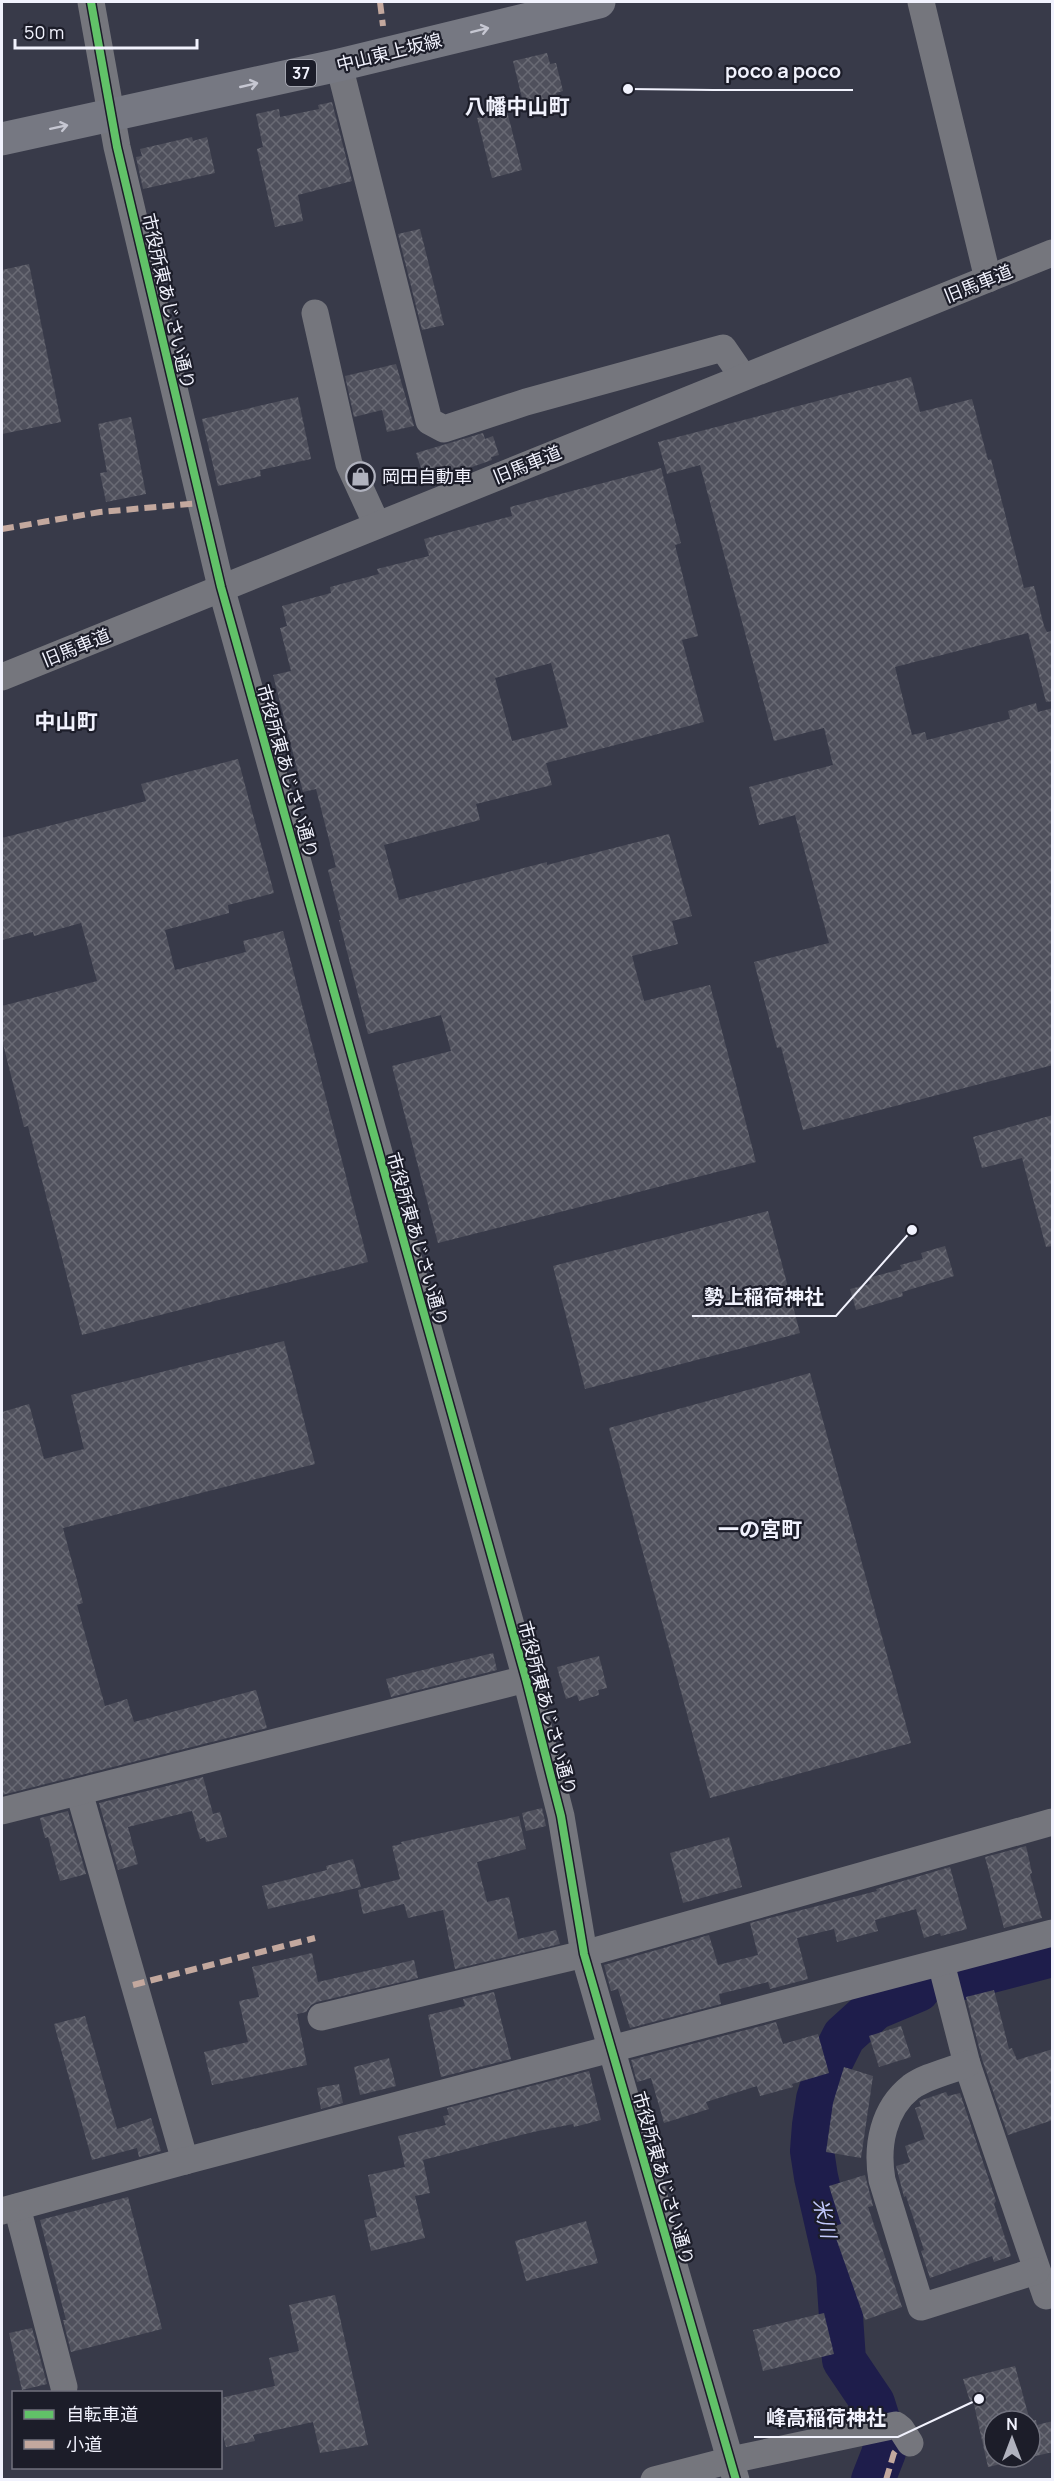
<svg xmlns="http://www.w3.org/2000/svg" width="1054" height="2481" viewBox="0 0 1054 2481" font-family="Manrope,'Noto Sans JP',sans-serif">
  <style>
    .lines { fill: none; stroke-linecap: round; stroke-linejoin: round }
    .river { stroke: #1e1d4b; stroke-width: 44 }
    .building { fill: url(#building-cross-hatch); fill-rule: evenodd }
    .minor { stroke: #75767d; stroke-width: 27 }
    .major { stroke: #767882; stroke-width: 33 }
    .quiet { stroke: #c3a89e; stroke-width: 6; stroke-dasharray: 12 6; stroke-linecap: butt }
    .cycleway-casing { stroke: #1c1d29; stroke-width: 11 }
    .cycleway { stroke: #61c268; stroke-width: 8 }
    .oneway { stroke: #c6c7d2 }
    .labels { text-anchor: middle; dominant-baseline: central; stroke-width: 4.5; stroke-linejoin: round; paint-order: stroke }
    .shield { fill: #1c1d29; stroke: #b1b2bd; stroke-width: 1.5 }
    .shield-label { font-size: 16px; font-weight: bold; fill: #f1f2fd }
    .street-label { font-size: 18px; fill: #f1f2fd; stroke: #1c1d29 }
    .poi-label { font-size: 18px; fill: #f1f2fd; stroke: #1c1d29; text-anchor: start }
    .water-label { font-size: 20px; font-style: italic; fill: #c4cbfe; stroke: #1c1d29 }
    .quarter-label { font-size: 21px; font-weight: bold; fill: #f1f2fd; stroke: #1c1d29 }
    .leader { fill: none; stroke: #f1f2fd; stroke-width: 2 }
    .callout-dot { fill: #f1f2fd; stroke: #1c1d29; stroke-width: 2 }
    .callout-label { font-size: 20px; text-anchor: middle; font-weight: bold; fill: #f1f2fd; stroke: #1c1d29; stroke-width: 4.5; stroke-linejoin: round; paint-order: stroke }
  </style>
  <defs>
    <pattern id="building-cross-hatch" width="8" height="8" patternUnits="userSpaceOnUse" patternTransform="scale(1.5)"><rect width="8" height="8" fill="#4f505c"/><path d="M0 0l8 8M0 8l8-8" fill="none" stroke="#696a74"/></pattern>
  </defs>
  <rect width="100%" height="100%" fill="#383a49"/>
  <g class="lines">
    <g class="river">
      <polyline points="964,1978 1052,1955"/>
      <polyline points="873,2480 884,2452 885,2441 873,2403 844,2360 838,2273 816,2177 812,2151 814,2125 818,2099 827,2070 844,2036 875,2008 918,1990"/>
    </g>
  </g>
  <g class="building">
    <polygon points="547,53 550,64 556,63 563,91 556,93 558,98 524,106 513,61"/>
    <polygon points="332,102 352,181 298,195 303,221 275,227 257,149 263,147 256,114 279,109 280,117 319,109 318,105"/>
    <polygon points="507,111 522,170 492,178 477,118"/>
    <polygon points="192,137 193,141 207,137 215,173 143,189 136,157 142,156 140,149"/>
    <polygon points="420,229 444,325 422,330 398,234"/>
    <polygon points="29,264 61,422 2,434 2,270"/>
    <polygon points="396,364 414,426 387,432 382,410 354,417 345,376"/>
    <polygon points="911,377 920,412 972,399 988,460 991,459 1024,588 1034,586 1044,626 1047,632 1053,631 1053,701 1046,702 1028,633 895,667 912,735 925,732 927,740 1010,719 1008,711 1036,703 1038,712 1053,708 1053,1065 803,1130 781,1047 777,1048 754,962 829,943 795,815 759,825 749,787 833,765 824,728 774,741 700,465 667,474 658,442"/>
    <polygon points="298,397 311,459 260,470 261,476 218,486 202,419"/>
    <polygon points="131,417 146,494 106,502 100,473 107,472 98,424"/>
    <polygon points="483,433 485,439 493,436 499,455 491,457 492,460 426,483 416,453"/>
    <path d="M661,468l20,75 -6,2 23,91 -16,4 22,82 -158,41 6,22 -76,19 4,16 -96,25 15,55 148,-38v3l122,-31 23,82 -20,5 6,23 -46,12 12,45 66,-16 46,177 -318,81 -46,-177 59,-15 -10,-36 -73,19 -29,-114h2l-13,-50 8,-3 -20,-78 -13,3 -30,-117 18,-4 -11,-43 7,-2 -5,-20 49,-13 -1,-6 49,-13 -2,-5 52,-13 -5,-17 88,-23 -2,-9zM551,663l17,64 -56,14 -17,-63z"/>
    <polygon points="238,759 274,893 228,905 229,913 165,930 175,970 246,952 243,941 283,931 368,1262 82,1335 28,1126 24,1127 2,1040 2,1006 97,981 81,923 34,936 33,932 2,940 2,838 146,801 141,784"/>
    <polygon points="1053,1115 1053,1246 1046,1247 1022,1158 982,1168 973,1137"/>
    <polygon points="768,1211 800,1333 585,1389 553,1266"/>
    <polygon points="945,1246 954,1276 902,1292 903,1296 856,1310 850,1289 870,1284 868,1278 902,1269 900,1265 923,1259 921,1253"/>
    <polygon points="284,1341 315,1464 63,1528 83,1603 77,1605 105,1706 127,1699 134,1722 256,1690 267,1728 2,1795 2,1412 29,1404 44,1459 84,1449 71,1395"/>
    <polygon points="810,1373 911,1743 710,1798 609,1428"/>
    <polygon points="493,1653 497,1670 391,1697 386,1679"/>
    <polygon points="599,1656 607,1688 598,1690 599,1695 579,1701 577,1695 566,1699 557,1667"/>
    <polygon points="203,1777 213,1814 220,1812 227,1837 206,1842 205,1837 200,1839 192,1811 128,1827 138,1864 118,1870 99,1803"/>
    <polygon points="542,1808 546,1826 526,1831 522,1813"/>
    <polygon points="68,1811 86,1874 60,1881 48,1837 45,1838 40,1818"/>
    <polygon points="519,1816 526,1849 477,1862 487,1902 509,1897 518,1939 556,1930 560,1944 455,1969 443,1910 408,1918 404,1904 363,1914 358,1890 400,1879 392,1846 402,1844 401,1842"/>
    <polygon points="729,1837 742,1887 683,1903 670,1853"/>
    <polygon points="1026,1846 1032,1873 1030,1874 1042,1918 1004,1928 985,1857"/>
    <polygon points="353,1859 361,1887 268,1909 262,1886 327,1870 326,1866"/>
    <polygon points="950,1867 967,1929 941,1936 940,1933 924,1938 916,1909 875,1920 878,1931 837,1942 834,1929 797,1938 808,1979 770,1989 768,1982 719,1994 721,2004 630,2028 618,1989 611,1991 604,1965 709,1935 718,1965 758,1955 750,1923 877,1891 876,1889"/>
    <polygon points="312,1953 318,1982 414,1960 418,1978 317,2002 311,2005 306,2012 297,2014 307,2065 212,2085 204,2052 248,2042 239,2001 259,1997 252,1967"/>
    <polygon points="994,1990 1009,2049 1012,2048 1017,2060 1053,2049 1053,2120 1008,2135 982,2059 966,1997"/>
    <polygon points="494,1992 511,2059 441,2077 428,2015 465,2006 463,1999"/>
    <polygon points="85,2016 117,2129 151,2118 161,2151 139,2157 137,2148 92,2160 54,2024"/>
    <polygon points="776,2022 783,2044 818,2034 829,2073 792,2084 793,2087 760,2096 757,2086 706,2102 709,2109 664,2123 651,2078 637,2082 631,2060"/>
    <polygon points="901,2026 911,2057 879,2067 869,2036"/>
    <polygon points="389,2058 396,2086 360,2095 354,2067"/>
    <polygon points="844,2067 873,2076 861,2158 826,2152 833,2103"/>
    <polygon points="589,2071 601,2120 574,2127 573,2124 533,2132 423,2160 430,2193 415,2196 425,2238 371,2251 364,2220 377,2217 368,2175 405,2167 398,2136 446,2125 443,2116 449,2115 447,2108"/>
    <polygon points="339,2084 343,2103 321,2109 317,2088"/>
    <polygon points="946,2092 948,2096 960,2093 996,2201 994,2204 1011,2256 994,2262 992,2256 930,2278 921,2251 924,2250 906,2196 904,2197 896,2166 910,2162 905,2146 925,2139 915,2108 921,2106 919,2101"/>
    <polygon points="865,2175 873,2206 868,2207 902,2307 865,2320 832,2227 841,2224 829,2186"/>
    <polygon points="128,2197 162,2329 71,2352 63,2320 66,2320 40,2220"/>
    <polygon points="586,2221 598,2263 526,2281 515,2241"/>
    <polygon points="335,2295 368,2445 320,2453 313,2422 253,2435 255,2441 226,2447 220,2423 220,2398 275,2386 269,2358 299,2351 289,2305"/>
    <polygon points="824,2313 834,2354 763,2371 753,2330"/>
    <polygon points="32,2328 47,2384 22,2390 9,2333"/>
    <path d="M1015,2366l15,55 6,-1 1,5 16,-4v31l-65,15 -15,-67 -3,1 -7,-22zM994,2421h36v36h-36z"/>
  </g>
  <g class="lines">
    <g class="minor">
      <polyline points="91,2 117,147 221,587 526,1679 561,1816 584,1954 736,2480"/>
      <polyline points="921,2 988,279"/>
      <polyline points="339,65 429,421 444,429 526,402 723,348 743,377"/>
      <polyline points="315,313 349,464 377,525"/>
      <polyline points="2,677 1052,253"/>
      <polyline points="79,1792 185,2161"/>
      <polyline points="2,1811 526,1679"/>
      <polyline points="941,1963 967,2064 1046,2296"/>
      <polyline points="321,2017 584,1954 1052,1822"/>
      <path d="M967,2064c-17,7 -41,12 -56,23 -28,22 -35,59 -29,93l39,127 115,-36"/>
      <polyline points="17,2207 64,2387"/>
      <polyline points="2,2211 185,2161 1052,1933"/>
      <polyline points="654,2480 731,2460 896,2425 901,2429 910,2443"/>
    </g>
    <polyline class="major" points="2,139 339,65 599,2"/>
    <g class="quiet">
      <polyline points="380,2 383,26"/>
      <polyline points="2,529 100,512 201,503"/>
      <polyline points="133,1985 315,1938"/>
      <polyline points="886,2480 894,2453 898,2448"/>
    </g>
    <defs>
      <polyline id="cycleway" points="91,2 117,147 221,587 526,1679 561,1816 584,1954 736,2480"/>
    </defs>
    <use href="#cycleway" class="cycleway-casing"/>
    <use href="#cycleway" class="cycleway"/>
  </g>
  <defs><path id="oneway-shaft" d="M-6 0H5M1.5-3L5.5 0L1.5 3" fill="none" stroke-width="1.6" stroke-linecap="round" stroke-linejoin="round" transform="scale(1.5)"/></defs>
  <g class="oneway">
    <use href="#oneway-shaft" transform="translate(480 30) rotate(-14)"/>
    <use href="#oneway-shaft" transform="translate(249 85) rotate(-13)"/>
    <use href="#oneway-shaft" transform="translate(59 127) rotate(-12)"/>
  </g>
  <defs>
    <symbol id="shop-ring" viewBox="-11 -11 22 22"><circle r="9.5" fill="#1c1d29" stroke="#b0b2be" stroke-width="1.5"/><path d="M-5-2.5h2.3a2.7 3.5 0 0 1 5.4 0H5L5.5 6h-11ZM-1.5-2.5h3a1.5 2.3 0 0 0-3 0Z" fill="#b0b2be"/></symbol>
  </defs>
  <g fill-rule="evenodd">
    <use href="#shop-ring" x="344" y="460" width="33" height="33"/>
  </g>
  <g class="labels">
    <rect class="shield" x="286" y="60" width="30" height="26" rx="4.5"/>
    <g class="shield-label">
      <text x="301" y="73">37</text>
    </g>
    <g class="street-label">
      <text transform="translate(389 52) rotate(-14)">中山東上坂線</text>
      <text transform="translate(978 283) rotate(-22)">旧馬車道</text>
      <text transform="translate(169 301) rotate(77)">市役所東あじさい通り</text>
      <text transform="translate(527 464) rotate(-22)">旧馬車道</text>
      <text transform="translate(76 647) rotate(-22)">旧馬車道</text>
      <text transform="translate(288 771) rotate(74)">市役所東あじさい通り</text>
      <text transform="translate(418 1239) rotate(74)">市役所東あじさい通り</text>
      <text transform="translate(548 1708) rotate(75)">市役所東あじさい通り</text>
      <text transform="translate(664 2178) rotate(74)">市役所東あじさい通り</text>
    </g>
    <g class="poi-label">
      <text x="382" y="476">岡田自動車</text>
    </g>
    <g class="water-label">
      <text transform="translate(825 2218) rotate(77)">米川</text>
    </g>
    <g class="quarter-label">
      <text x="517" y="106">八幡中山町</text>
      <text x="66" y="721">中山町</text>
      <text x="760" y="1529">一の宮町</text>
    </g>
  </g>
  <path class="leader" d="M628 89L713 90H853M912 1230L836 1316H692M979 2399L898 2437H754"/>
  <g class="callout-dot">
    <circle cx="628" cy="89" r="6"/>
    <circle cx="912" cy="1230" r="6"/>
    <circle cx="979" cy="2399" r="6"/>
  </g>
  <g class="callout-label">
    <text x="783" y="78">poco a poco</text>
    <text x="764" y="1304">勢上稲荷神社</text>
    <text x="826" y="2425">峰高稲荷神社</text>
  </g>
  <rect width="1054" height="2481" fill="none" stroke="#f1f2fd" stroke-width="6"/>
  <rect x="12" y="2391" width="210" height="78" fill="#1c1d29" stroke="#71727e" stroke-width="1.5"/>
  <rect x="24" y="2410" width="30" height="9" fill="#61c268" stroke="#71727e" stroke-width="1.5"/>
  <text x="66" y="2421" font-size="18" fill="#f1f2fd">自転車道</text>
  <rect x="24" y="2440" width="30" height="9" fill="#c3a89e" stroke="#71727e" stroke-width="1.5"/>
  <text x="66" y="2451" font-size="18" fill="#f1f2fd">小道</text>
  <g transform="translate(1012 2439)"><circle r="28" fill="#1c1d29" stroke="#71727e" stroke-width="1.5"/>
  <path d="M0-4.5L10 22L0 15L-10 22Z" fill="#b0b2be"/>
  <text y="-9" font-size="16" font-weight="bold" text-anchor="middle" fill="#f1f2fd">N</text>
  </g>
  <path d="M15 39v9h182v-9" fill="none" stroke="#f1f2fd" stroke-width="3"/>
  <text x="24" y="39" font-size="18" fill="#f1f2fd" stroke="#1c1d29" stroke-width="4.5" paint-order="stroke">50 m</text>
</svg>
